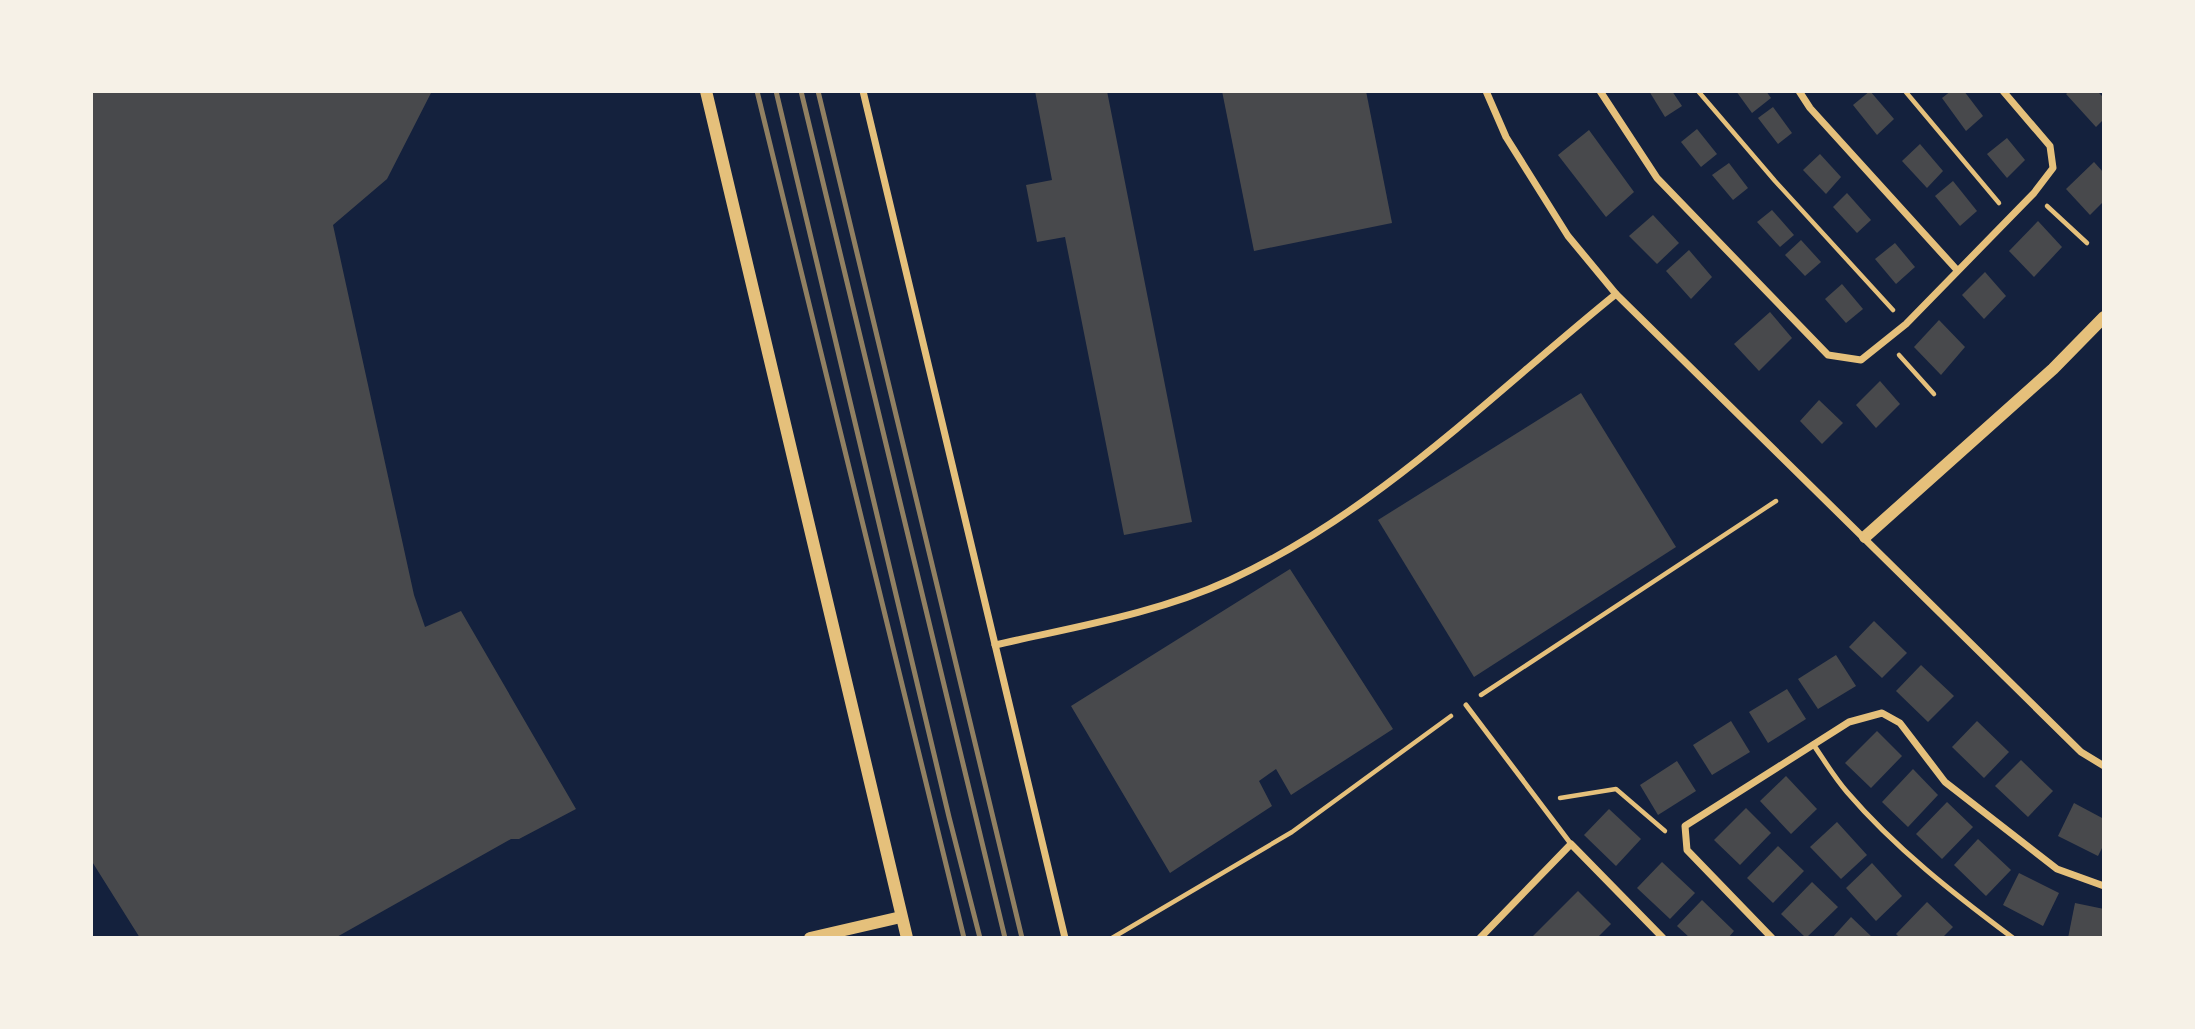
<svg xmlns="http://www.w3.org/2000/svg" width="2195" height="1029" viewBox="0 0 2195 1029" font-family="Roboto,sans-serif">
  <style>
    .building { fill: #48494c }
    .lines { fill: none; stroke-linecap: round; stroke-linejoin: round }
    .path { stroke: #e5c07b; stroke-width: 4.5 }
    .service { stroke: #e5c07b; stroke-width: 5 }
    .minor { stroke: #e5c07b; stroke-width: 7 }
    .tertiary { stroke: #e5c07b; stroke-width: 12 }
    .rail { stroke: #918062; stroke-width: 5 }
  </style>
  <rect width="100%" height="100%" fill="#14213d"/>
  <g class="building">
    <polygon points="91,91 432,91 387,179 333,225 414,595 425,627 461,611 576,809 519,839 511,839 335,938 140,938 91,860"/>
    <polygon points="1035,91 1107,91 1192,522 1124,535 1065,237 1037,242 1026,185 1052,180"/>
    <polygon points="1222,91 1366,91 1392,223 1254,251"/>
    <polygon points="1649,91 1672,91 1682,106 1665,117"/>
    <polygon points="1736,91 1766,91 1771,98 1752,113"/>
    <polygon points="1870,91 1894,119 1877,135 1853,105"/>
    <polygon points="1951,91 1964,91 1983,116 1966,131 1942,98"/>
    <polygon points="2070,91 2097,91 2104,98 2104,119 2096,127 2066,94"/>
    <polygon points="1773,107 1792,133 1778,144 1758,118"/>
    <polygon points="1697,129 1717,154 1701,167 1681,142"/>
    <polygon points="1589,130 1634,192 1606,217 1558,155"/>
    <polygon points="2007,138 2025,160 2007,178 1987,154"/>
    <polygon points="1920,144 1943,171 1927,188 1902,161"/>
    <polygon points="1820,154 1841,177 1826,194 1803,170"/>
    <polygon points="2094,162 2104,173 2104,201 2090,215 2066,189"/>
    <polygon points="1729,163 1748,188 1733,200 1712,175"/>
    <polygon points="1953,181 1977,211 1960,226 1935,196"/>
    <polygon points="1847,193 1871,220 1857,233 1833,207"/>
    <polygon points="1772,210 1794,235 1780,247 1757,222"/>
    <polygon points="1653,215 1679,243 1657,264 1629,236"/>
    <polygon points="2038,221 2062,247 2034,277 2009,251"/>
    <polygon points="1801,240 1821,262 1805,276 1785,255"/>
    <polygon points="1895,243 1915,267 1896,284 1875,259"/>
    <polygon points="1689,250 1712,277 1691,299 1666,271"/>
    <polygon points="1985,272 2006,296 1984,319 1962,295"/>
    <polygon points="1842,284 1863,309 1846,323 1825,299"/>
    <polygon points="1770,312 1792,338 1759,371 1734,344"/>
    <polygon points="1939,320 1965,347 1941,375 1914,347"/>
    <polygon points="1880,381 1900,404 1876,428 1856,405"/>
    <polygon points="1581,393 1676,547 1474,677 1378,520"/>
    <polygon points="1819,400 1843,423 1822,444 1800,421"/>
    <polygon points="1290,569 1393,729 1291,795 1276,769 1259,781 1272,806 1170,873 1071,706"/>
    <polygon points="1874,621 1907,653 1882,678 1849,647"/>
    <polygon points="1836,655 1856,686 1818,709 1798,679"/>
    <polygon points="1921,665 1954,696 1928,722 1896,691"/>
    <polygon points="1787,689 1806,719 1768,743 1749,712"/>
    <polygon points="1731,721 1750,752 1712,775 1693,745"/>
    <polygon points="1977,721 2009,752 1984,778 1952,747"/>
    <polygon points="1877,731 1902,756 1871,788 1845,763"/>
    <polygon points="2021,760 2053,791 2028,817 1995,786"/>
    <polygon points="1677,761 1696,791 1658,815 1640,785"/>
    <polygon points="1913,769 1938,795 1908,827 1882,802"/>
    <polygon points="1786,776 1817,809 1791,834 1760,801"/>
    <polygon points="1947,802 1973,827 1942,859 1916,834"/>
    <polygon points="2074,803 2104,819 2104,844 2098,856 2058,836"/>
    <polygon points="1746,808 1771,833 1740,865 1714,840"/>
    <polygon points="1609,809 1641,839 1616,866 1584,835"/>
    <polygon points="1837,822 1867,855 1841,879 1810,847"/>
    <polygon points="1978,839 2011,870 1986,896 1954,865"/>
    <polygon points="1778,846 1804,871 1773,903 1747,878"/>
    <polygon points="1662,862 1695,893 1670,919 1637,888"/>
    <polygon points="1872,863 1902,896 1876,921 1846,888"/>
    <polygon points="2019,873 2059,893 2043,926 2003,905"/>
    <polygon points="1812,882 1838,907 1806,938 1781,914"/>
    <polygon points="1578,891 1611,924 1597,938 1531,938"/>
    <polygon points="1702,900 1734,931 1728,938 1690,938 1677,926"/>
    <polygon points="1927,902 1953,927 1942,938 1900,938 1896,934"/>
    <polygon points="2075,903 2104,909 2104,938 2068,938"/>
    <polygon points="1851,917 1873,938 1832,938"/>
  </g>
  <g class="lines">
    <g class="path">
      <polyline points="1698,91 1775,181 1893,310"/>
      <polyline points="1905,91 1999,203"/>
      <polyline points="2047,206 2087,243"/>
      <polyline points="1899,355 1934,394"/>
      <polyline points="1481,695 1776,501"/>
      <polyline points="1560,798 1616,789 1665,831"/>
      <polyline points="1112,938 1292,832 1451,716"/>
    </g>
    <g class="service">
      <polyline points="1466,705 1571,844"/>
      <path d="M1813,744c11,16 21,33 34,48 48,56 107,102 166,146"/>
    </g>
    <g class="minor">
      <polyline points="863,91 1065,938"/>
      <polyline points="1486,91 1506,137 1568,236 1616,294 2081,752 2104,766"/>
      <polyline points="1600,91 1657,178 1828,355 1861,360 1906,324 2034,193 2053,168 2050,146 2003,91"/>
      <polyline points="1799,91 1810,108 1957,270"/>
      <path d="M995,645c79,-18 161,-31 235,-65 147,-68 261,-185 386,-286"/>
      <polyline points="1480,938 1571,844 1663,938"/>
      <polyline points="1772,938 1687,850 1685,826 1849,722 1882,713 1900,723 1945,782 2057,869 2104,886"/>
    </g>
    <g class="tertiary">
      <polyline points="706,91 907,938"/>
      <polyline points="1865,537 2053,369 2104,317"/>
      <polyline points="810,938 901,917"/>
    </g>
    <g class="rail">
      <polyline points="757,91 964,938"/>
      <polyline points="776,91 949,817 980,938"/>
      <polyline points="801,91 1005,938"/>
      <polyline points="818,91 1022,938"/>
    </g>
  </g>
  <rect width="2195" height="1029" fill="none" stroke="#f6f1e7" stroke-width="186"/>
</svg>
